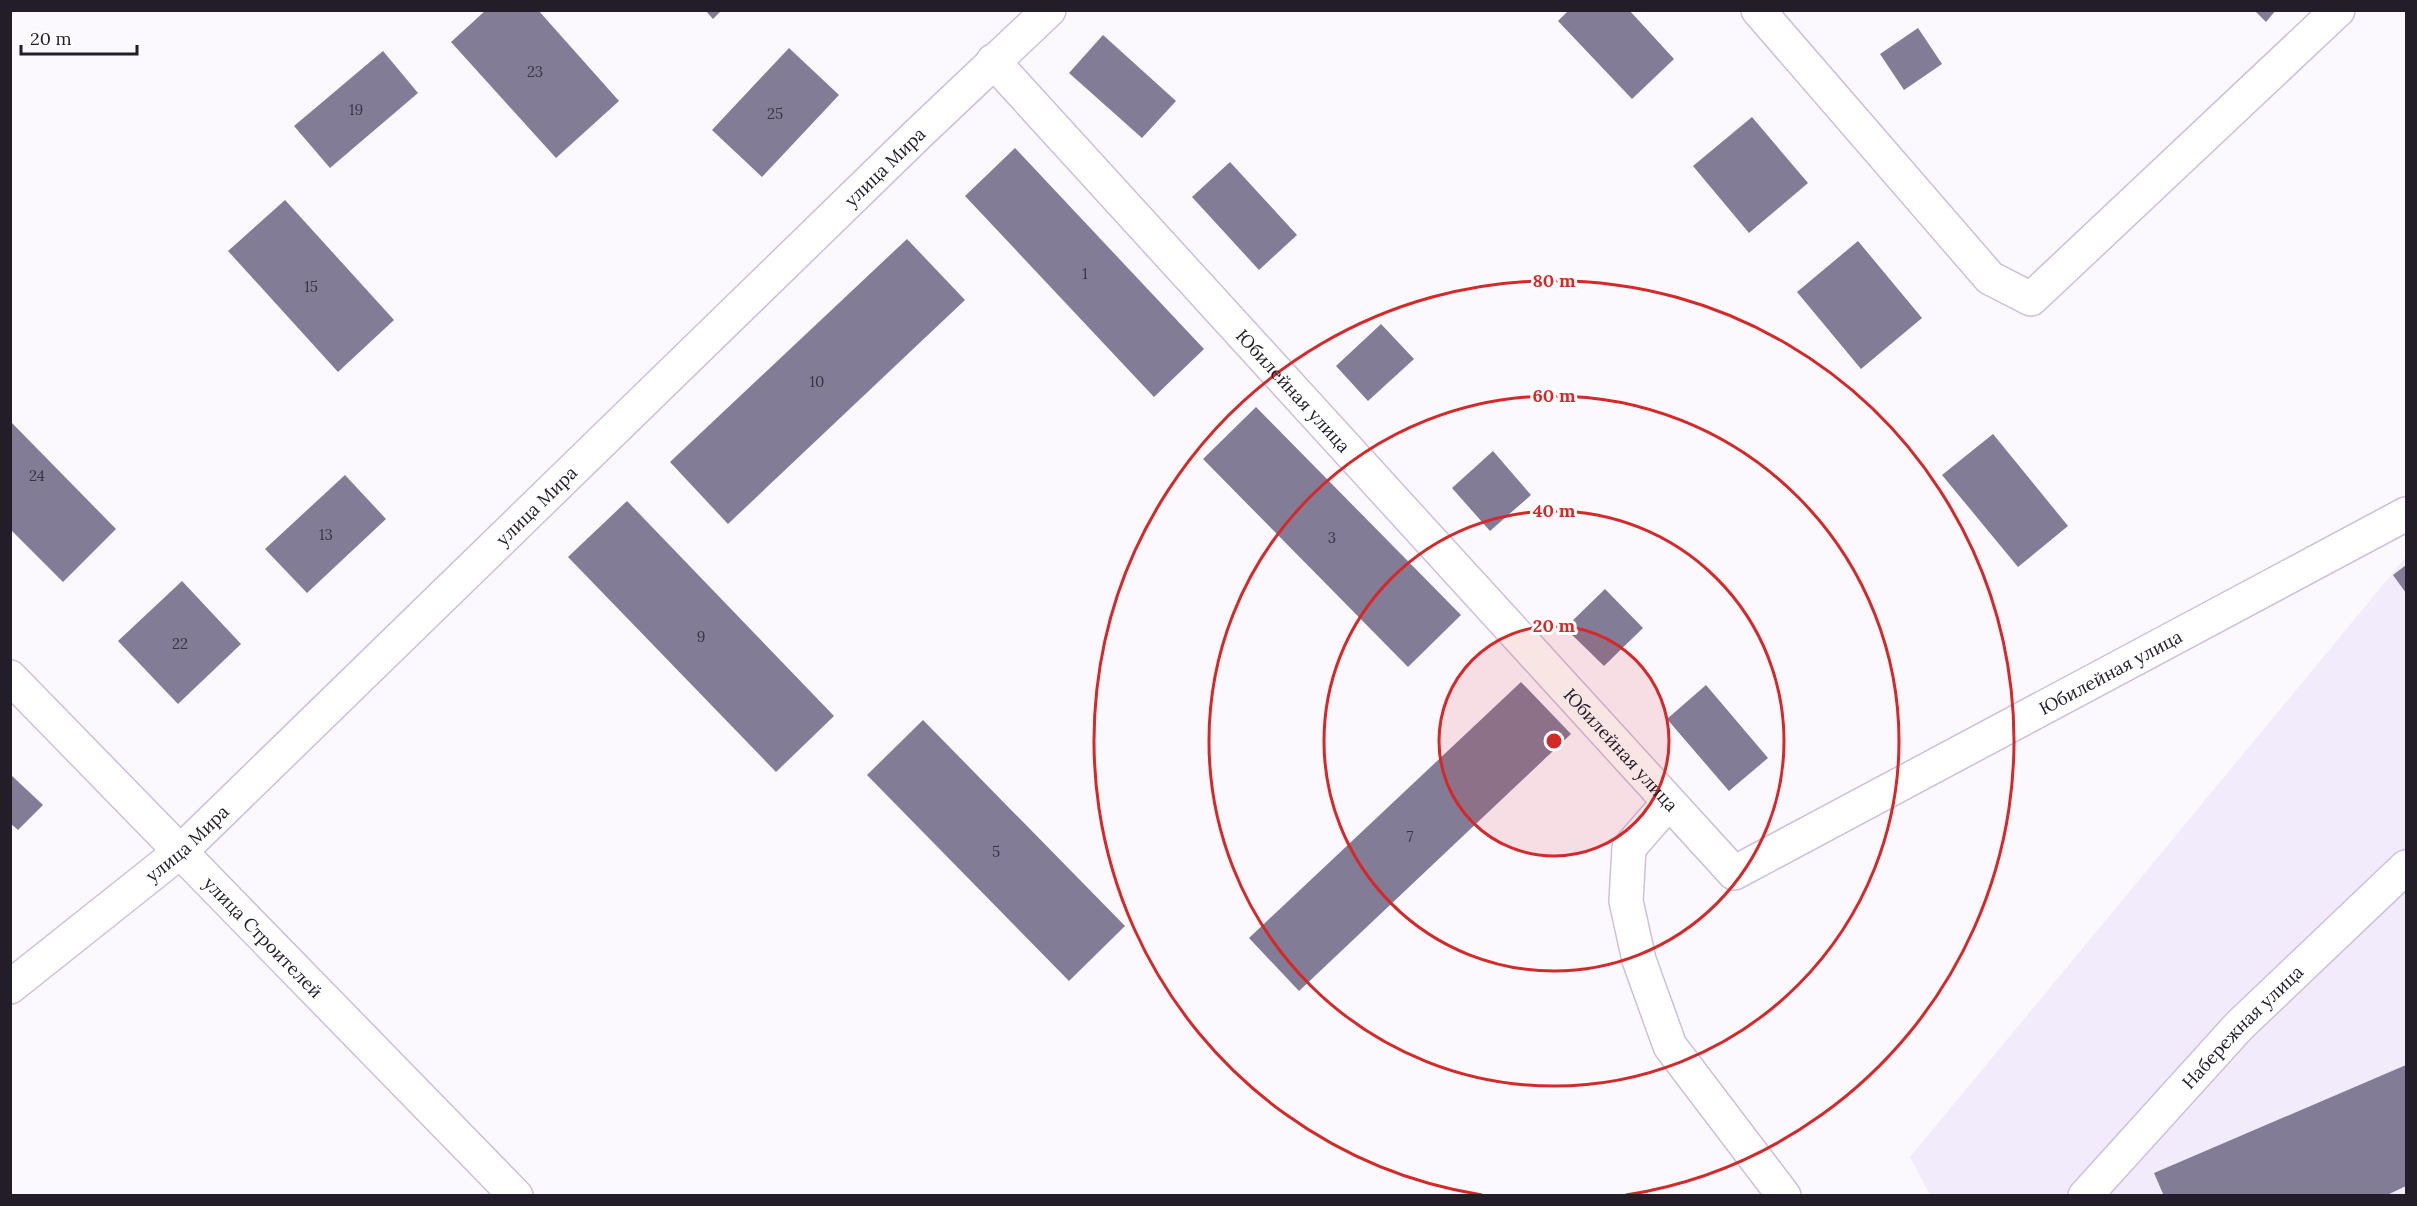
<svg xmlns="http://www.w3.org/2000/svg" width="2417" height="1206" viewBox="0 0 2417 1206" font-family="Lora,serif">
  <style>
    .built { fill: #f2ebfb }
    .building { fill: #827c96 }
    .lines { fill: none; stroke-linecap: round; stroke-linejoin: round }
    .minor-casing { stroke: #cdbfdd; stroke-width: 36 }
    .minor { stroke: #fff; stroke-width: 33 }
    .ring { fill: none; stroke: #d62828; stroke-width: 3 }
    .labels { text-anchor: middle; dominant-baseline: central; stroke-width: 6; stroke-linejoin: round; paint-order: stroke }
    .number-label { font-size: 15px; fill: #3a3544 }
    .street-label { font-size: 18px; fill: #221d28; stroke: #fff }
    .centre { fill: #d62828; stroke: #fff; stroke-width: 3 }
    .ring-label { font-size: 18px; text-anchor: middle; font-weight: bold; fill: #d62828; stroke: #fff; stroke-width: 6; stroke-linejoin: round; paint-order: stroke }
  </style>
  <rect width="100%" height="100%" fill="#fbf8fe"/>
  <polygon class="built" points="2406,557 2406,1195 1930,1195 1910,1157"/>
  <g class="building">
    <polygon points="486,10 538,10 619,101 556,158 451,42"/>
    <polygon points="705,10 722,10 713,19"/>
    <polygon points="1569,10 1629,10 1674,59 1632,99 1558,21"/>
    <polygon points="2254,10 2276,10 2266,22"/>
    <polygon points="1918,28 1942,64 1904,90 1880,54"/>
    <polygon points="1103,35 1176,101 1142,138 1069,73"/>
    <polygon points="789,48 839,95 762,177 712,130"/>
    <polygon points="383,51 418,93 330,168 294,126"/>
    <polygon points="1752,117 1808,183 1749,233 1693,166"/>
    <polygon points="1015,148 1204,349 1154,397 965,196"/>
    <polygon points="1230,162 1297,235 1259,270 1192,197"/>
    <polygon points="285,200 394,320 338,372 228,251"/>
    <polygon points="907,239 965,300 728,524 670,462"/>
    <polygon points="1858,241 1922,318 1861,369 1797,292"/>
    <polygon points="1381,324 1414,359 1368,401 1336,366"/>
    <polygon points="1256,407 1461,615 1408,667 1203,459"/>
    <polygon points="10,421 116,529 63,582 10,529"/>
    <polygon points="1993,434 2068,526 2018,567 1942,475"/>
    <polygon points="1493,451 1531,495 1490,531 1452,488"/>
    <polygon points="345,475 386,519 307,593 265,549"/>
    <polygon points="627,501 834,716 776,772 568,557"/>
    <polygon points="2406,565 2406,593 2393,575"/>
    <polygon points="182,581 241,644 178,704 118,641"/>
    <polygon points="1605,589 1643,628 1604,666 1565,628"/>
    <polygon points="1521,682 1571,734 1299,991 1249,938"/>
    <polygon points="1706,685 1768,758 1729,791 1667,719"/>
    <polygon points="923,720 1125,926 1069,981 867,775"/>
    <polygon points="10,774 43,805 18,830 10,823"/>
    <polygon points="2406,1065 2406,1186 2385,1196 2164,1196 2154,1173"/>
  </g>
  <g class="lines">
    <defs>
      <g id="minor">
        <polyline points="1758,10 1990,278 2031,299 2338,10"/>
        <path id="s1" d="M993,61l741,812 672,-359"/>
        <path id="s2" d="M10,677l506,519"/>
        <polyline points="1669,802 1629,848 1626,901 1639,960 1670,1046 1784,1196"/>
        <path id="s3" d="M10,987l171,-136 737,-717 131,-124"/>
        <path id="s4" d="M2085,1196l154,-170 167,-159"/>
      </g>
    </defs>
    <use href="#minor" class="minor-casing"/>
    <use href="#minor" class="minor"/>
  </g>
  <circle cx="1554" cy="741" r="115" fill="#d62828" fill-opacity=".12"/>
  <g class="ring">
    <circle cx="1554" cy="741" r="115"/>
    <circle cx="1554" cy="741" r="230"/>
    <circle cx="1554" cy="741" r="345"/>
    <path d="M1482 1195A460 460 0 1 1 1626 1195"/>
  </g>
  <g class="labels">
    <g class="number-label">
      <text x="535" y="71">23</text>
      <text x="356" y="109">19</text>
      <text x="775" y="113">25</text>
      <text x="1085" y="273">1</text>
      <text x="311" y="286">15</text>
      <text x="817" y="381">10</text>
      <text x="37" y="475">24</text>
      <text x="326" y="534">13</text>
      <text x="1332" y="537">3</text>
      <text x="701" y="636">9</text>
      <text x="180" y="643">22</text>
      <text x="1410" y="836">7</text>
      <text x="996" y="851">5</text>
    </g>
    <g class="street-label">
      <text stroke="none"><textPath href="#s3" startOffset="1200">улица Мира</textPath></text>
      <text stroke="none"><textPath href="#s1" startOffset="446">Юбилейная улица</textPath></text>
      <text stroke="none"><textPath href="#s3" startOffset="714">улица Мира</textPath></text>
      <text stroke="none"><textPath href="#s1" startOffset="1526">Юбилейная улица</textPath></text>
      <text stroke="none"><textPath href="#s1" startOffset="932">Юбилейная улица</textPath></text>
      <text stroke="none"><textPath href="#s3" startOffset="228">улица Мира</textPath></text>
      <text stroke="none"><textPath href="#s2" startOffset="363">улица Строителей</textPath></text>
      <text stroke="none"><textPath href="#s4" startOffset="231">Набережная улица</textPath></text>
    </g>
  </g>
  <circle cx="1554" cy="741" r="9" class="centre"/>
  <g class="ring-label">
    <text x="1554" y="287">80 m</text>
    <text x="1554" y="402">60 m</text>
    <text x="1554" y="517">40 m</text>
    <text x="1554" y="632">20 m</text>
  </g>
  <rect width="2417" height="1206" fill="none" stroke="#221d28" stroke-width="24"/>
  <path d="M21 45v9h116v-9" fill="none" stroke="#221d28" stroke-width="3"/>
  <text x="30" y="45" font-size="18" fill="#221d28" stroke="#ffffff" stroke-width="4.5" paint-order="stroke">20 m</text>
</svg>
